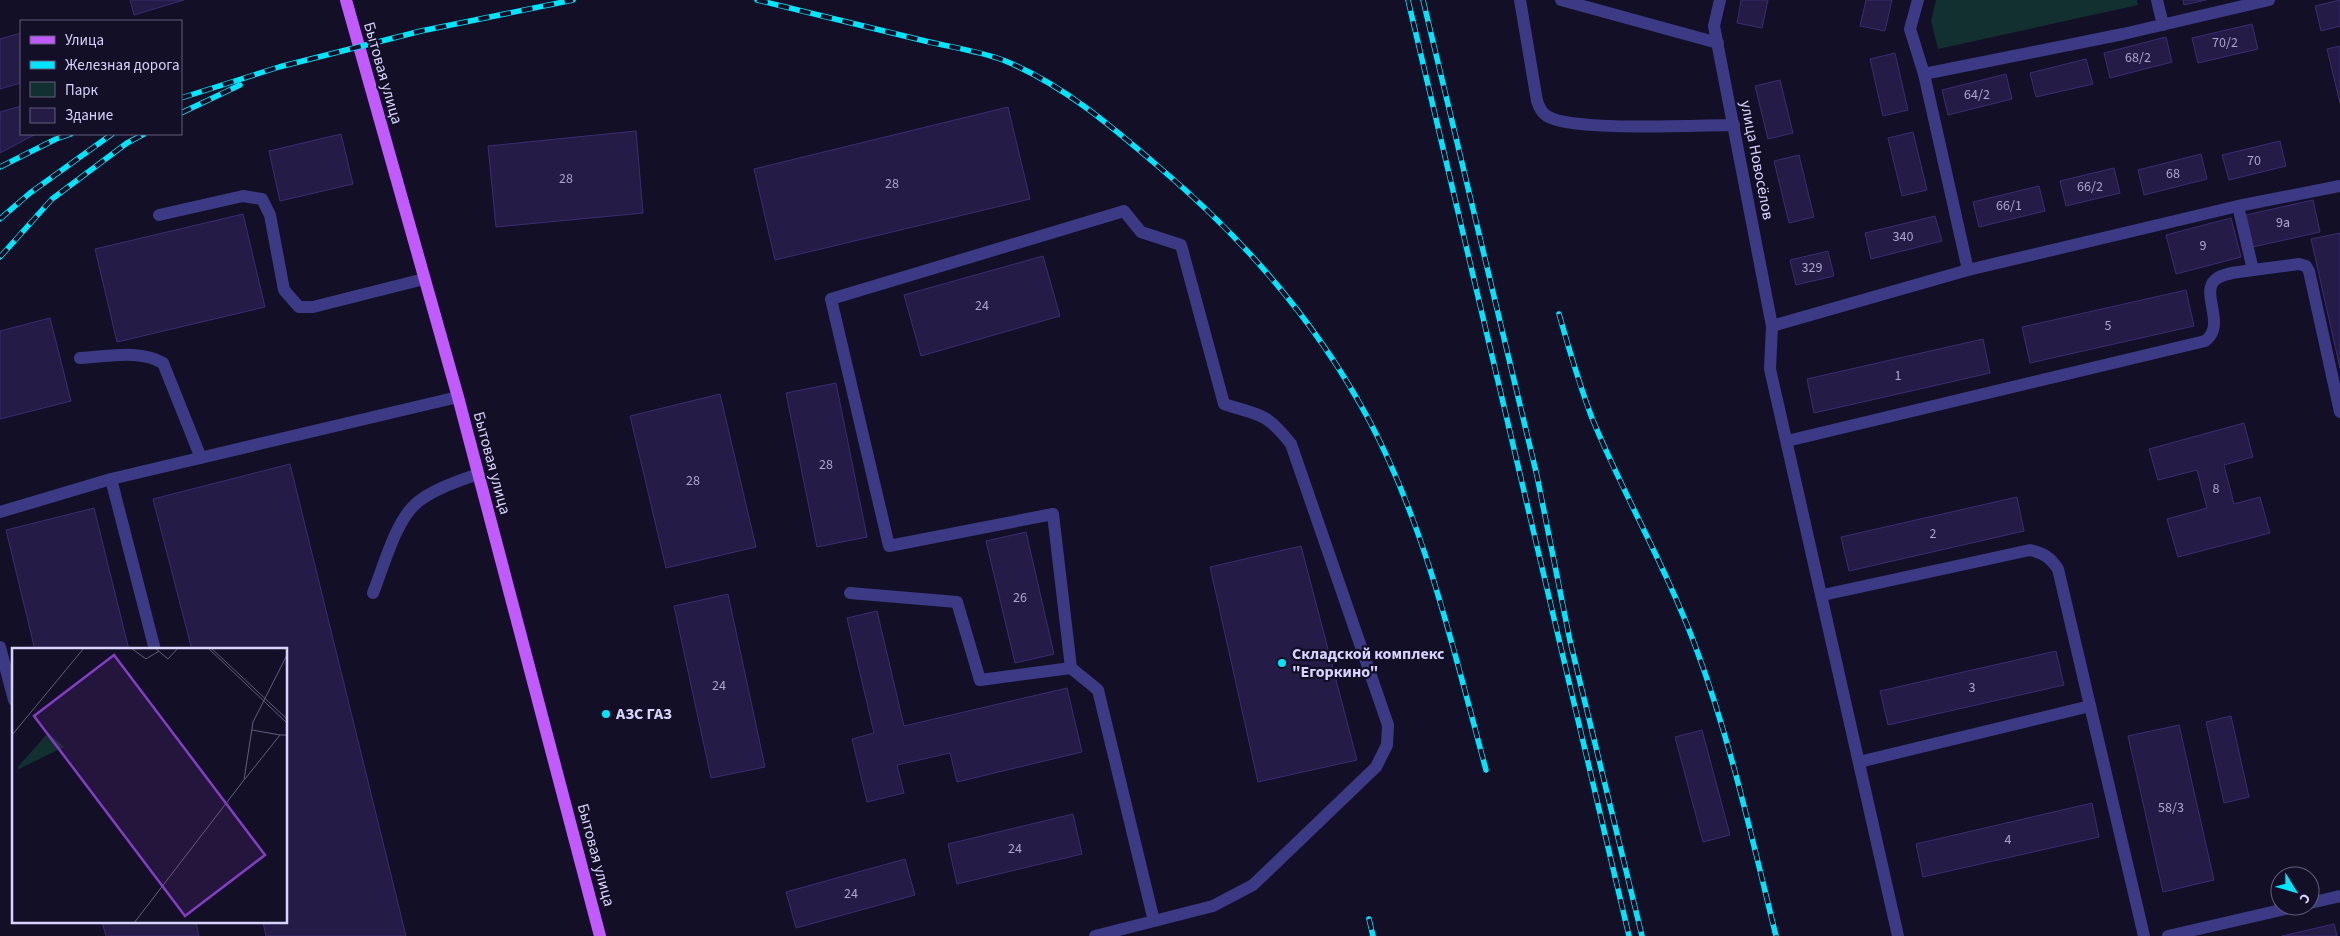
<svg xmlns="http://www.w3.org/2000/svg" width="2340" height="936" viewBox="0 0 2340 936" font-family="'Source Sans 3',sans-serif">
  <style>
    .green { fill: #12302f }
    .building { fill: #241b47; stroke: #3b2d73 }
    .lines { fill: none; stroke-linecap: round; stroke-linejoin: round }
    .minor { stroke: #3d3a85; stroke-width: 12 }
    .major { stroke: #c25bff; stroke-width: 12 }
    .rail-casing { stroke: #00e5ff; stroke-width: 5.5 }
    .rail { stroke: #130f26; stroke-width: 4; stroke-dasharray: 11; stroke-linecap: butt }
    .poi-dot { fill: #00e5ff; stroke: #130f26; stroke-width: 2 }
    .labels { text-anchor: middle; dominant-baseline: central; stroke-width: 4.5; stroke-linejoin: round; paint-order: stroke }
    .number-label { font-size: 14px; fill: #aca6d1 }
    .street-label { font-size: 16px; fill: #d9d4ff; stroke: #130f26 }
    .poi-label { font-size: 16px; font-weight: bold; fill: #d9d4ff; stroke: #130f26; text-anchor: start }
    .inset-road { fill: none; stroke: #625e7d; stroke-width: 1 }
    .view { fill: #843dc5; fill-opacity: 0.15; stroke: #843dc5; stroke-width: 2.5 }
    .inset-edge { fill: none; stroke: #d9d4ff; stroke-width: 2.5 }
  </style>
  <rect width="100%" height="100%" fill="#130f26"/>
  <polygon class="green" points="1936,0 2137,0 2138,5 1938,49 1931,21"/>
  <g class="building">
    <polygon points="130,0 184,0 134,15"/>
    <polygon points="1741,0 1768,0 1762,28 1737,23"/>
    <polygon points="1866,0 1892,0 1885,31 1860,26"/>
    <polygon points="2183,0 2206,0 2184,5"/>
    <polygon points="2340,0 2340,26 2321,31 2315,6"/>
    <polygon points="2252,24 2258,49 2198,63 2192,38"/>
    <polygon points="21,33 21,83 0,89 0,39"/>
    <polygon points="2166,37 2172,62 2110,78 2104,53"/>
    <polygon points="2340,46 2340,103 2327,49"/>
    <polygon points="1895,53 1908,110 1883,116 1870,59"/>
    <polygon points="2086,59 2093,84 2036,97 2030,73"/>
    <polygon points="2006,74 2012,99 1948,115 1942,90"/>
    <polygon points="1780,80 1793,133 1768,139 1755,86"/>
    <polygon points="21,106 21,134 36,134 0,153 0,112"/>
    <polygon points="1008,107 1030,199 775,260 754,169"/>
    <polygon points="636,131 643,213 496,227 488,146"/>
    <polygon points="1913,132 1927,190 1902,196 1888,138"/>
    <polygon points="341,134 353,184 280,201 269,151"/>
    <polygon points="2280,141 2286,166 2229,180 2222,155"/>
    <polygon points="2201,154 2207,179 2144,195 2138,170"/>
    <polygon points="1799,155 1814,217 1789,223 1774,161"/>
    <polygon points="2114,168 2120,193 2066,206 2060,181"/>
    <polygon points="2039,186 2045,211 1979,227 1973,202"/>
    <polygon points="2313,200 2320,232 2253,247 2246,215"/>
    <polygon points="243,214 265,307 117,342 95,249"/>
    <polygon points="1935,216 1942,241 1871,259 1865,233"/>
    <polygon points="2231,218 2241,257 2176,274 2166,235"/>
    <polygon points="2340,233 2340,368 2311,239"/>
    <polygon points="1828,251 1834,276 1796,285 1790,260"/>
    <polygon points="1043,256 1060,316 921,356 904,295"/>
    <polygon points="2186,290 2194,326 2030,363 2022,327"/>
    <polygon points="50,318 71,401 0,419 0,331"/>
    <polygon points="1983,339 1990,373 1814,413 1807,379"/>
    <polygon points="836,383 867,537 817,547 786,393"/>
    <polygon points="720,394 756,547 666,568 630,416"/>
    <polygon points="2244,423 2253,457 2224,465 2234,504 2260,497 2270,533 2178,557 2167,519 2207,508 2197,470 2158,480 2149,449"/>
    <polygon points="290,464 406,936 266,936 263,922 286,922 286,650 192,650 153,499"/>
    <polygon points="2017,497 2024,531 1849,571 1841,537"/>
    <polygon points="94,508 129,650 35,650 6,530"/>
    <polygon points="1026,532 1054,654 1015,663 986,541"/>
    <polygon points="1301,546 1357,760 1258,782 1210,567"/>
    <polygon points="728,594 765,767 711,778 674,606"/>
    <polygon points="877,611 904,726 1067,688 1082,752 957,782 950,753 897,765 904,793 867,802 852,739 874,733 847,618"/>
    <polygon points="2056,651 2064,685 1888,725 1880,691"/>
    <polygon points="2231,716 2249,797 2224,803 2206,722"/>
    <polygon points="2179,725 2214,880 2163,892 2128,736"/>
    <polygon points="1702,730 1730,835 1703,842 1675,737"/>
    <polygon points="2092,803 2099,837 1923,877 1916,844"/>
    <polygon points="1073,814 1082,854 957,884 948,844"/>
    <polygon points="905,859 915,895 796,928 786,892"/>
    <polygon points="102,922 196,922 199,936 106,936"/>
    <polygon points="2334,924 2337,936 2282,936"/>
  </g>
  <g class="lines">
    <g class="minor">
      <path d="M1520,0l17,101c2,6 5,12 10,15 24,16 152,9 187,9"/>
      <polyline points="1561,0 1718,43"/>
      <polyline points="1720,0 1714,26 1772,326 1770,369 1898,936"/>
      <polyline points="1918,0 1910,29 1924,74 1968,270"/>
      <polyline points="2157,0 2163,25"/>
      <polyline points="1924,74 2123,34 2269,0"/>
      <polyline points="2238,206 2253,270 2299,264 2306,266 2309,271 2340,412"/>
      <polyline points="159,215 243,196 262,199 270,215 284,290 299,307 313,307 424,279"/>
      <polyline points="1772,326 1968,270 2238,206 2340,186"/>
      <path d="M80,358c26,-1 60,-9 83,5l38,95"/>
      <path d="M1787,441l418,-100c22,-15 -5,-48 10,-61 8,-8 27,-8 38,-10"/>
      <polyline points="0,512 111,479"/>
      <path d="M373,593c11,-27 23,-75 46,-92 17,-13 40,-20 59,-27"/>
      <polyline points="850,593 957,602 980,680 1071,668 1098,690 1154,921"/>
      <path d="M1823,595l207,-45c13,3 20,7 28,19l86,367"/>
      <polyline points="0,647 14,700"/>
      <polyline points="155,650 111,479 458,397"/>
      <path d="M1071,668l-18,-154 -164,32 -58,-247 293,-88 17,21 40,13 43,159c36,12 41,7 67,40l97,281 -1,20 -11,22 -123,118 -40,21 -118,30"/>
      <polyline points="1859,762 2090,706"/>
      <polyline points="2310,903 2340,896"/>
      <polyline points="2168,936 2298,906"/>
    </g>
    <polyline class="major" points="346,0 458,397 600,936"/>
    <defs>
      <g id="rail">
        <path d="M757,0c56,14 112,27 168,41 25,6 54,10 78,19 59,24 107,65 156,107 84,71 159,157 211,255 56,106 85,233 116,348"/>
        <polyline points="1408,0 1629,936"/>
        <polyline points="1423,0 1537,476 1570,641 1642,936"/>
        <polyline points="181,98 279,67 421,31 573,0"/>
        <polyline points="181,113 240,85"/>
        <polyline points="0,167 56,139 71,134"/>
        <polyline points="0,219 30,193 112,134"/>
        <polyline points="0,257 52,199 127,143 144,134"/>
        <path d="M1559,314c10,35 20,70 33,104 32,78 75,151 104,230 35,94 56,191 80,288"/>
        <polyline points="1369,919 1373,936"/>
      </g>
    </defs>
    <use href="#rail" class="rail-casing"/>
    <use href="#rail" class="rail"/>
  </g>
  <g class="poi-dot">
    <circle cx="1282" cy="663" r="5"/>
    <circle cx="606" cy="714" r="5"/>
  </g>
  <g class="labels">
    <g class="number-label">
      <text x="2225" y="43">70/2</text>
      <text x="2138" y="58">68/2</text>
      <text x="1977" y="95">64/2</text>
      <text x="2254" y="161">70</text>
      <text x="2173" y="174">68</text>
      <text x="566" y="179">28</text>
      <text x="892" y="184">28</text>
      <text x="2090" y="187">66/2</text>
      <text x="2009" y="206">66/1</text>
      <text x="2283" y="223">9а</text>
      <text x="1903" y="237">340</text>
      <text x="2203" y="246">9</text>
      <text x="1812" y="268">329</text>
      <text x="982" y="306">24</text>
      <text x="2108" y="326">5</text>
      <text x="1898" y="376">1</text>
      <text x="826" y="465">28</text>
      <text x="693" y="481">28</text>
      <text x="2216" y="489">8</text>
      <text x="1933" y="534">2</text>
      <text x="1020" y="598">26</text>
      <text x="719" y="686">24</text>
      <text x="1972" y="688">3</text>
      <text x="2171" y="808">58/3</text>
      <text x="2008" y="840">4</text>
      <text x="1015" y="849">24</text>
      <text x="851" y="894">24</text>
    </g>
    <g class="street-label">
      <text transform="translate(383 73) rotate(74)">Бытовая улица</text>
      <text transform="translate(1757 160) rotate(79)">улица Новосёлов</text>
      <text transform="translate(492 463) rotate(75)">Бытовая улица</text>
      <text transform="translate(596 855) rotate(75)">Бытовая улица</text>
    </g>
    <g class="poi-label">
      <text x="1292" y="654">Складской комплекс<tspan x="1292" dy="18">"Егоркино"</tspan></text>
      <text x="616" y="714">АЗС ГАЗ</text>
    </g>
  </g>
  <g transform="translate(12 648)">
    <rect width="275" height="275" fill="#130f26"/>
    <path d="M36,85l16,14 -45,22 -2,-1z" fill="#12302f"/>
    <path class="inset-road" d="M119,0l15,11 13,-8M143,0l13,11 10,-11M196,0l79,75M199,0l76,71M275,45v19M240,82l28,5M0,87l72,-87M233,131l35,-44h7M122,275l110,-143 9,-58 34,-67"/>
    <path class="view" d="M102,7l151,200 -80,61 -151,-200z"/>
    <rect width="275" height="275" class="inset-edge"/>
  </g>
  <rect x="20" y="20" width="162" height="115" fill="#130f26" stroke="#625e7d"/>
  <rect x="30" y="36" width="25" height="8" fill="#c25bff" stroke="#625e7d"/>
  <text x="65" y="45" font-size="15" fill="#d9d4ff">Улица</text>
  <rect x="30" y="61" width="25" height="8" fill="#00e5ff" stroke="#625e7d"/>
  <text x="65" y="70" font-size="15" fill="#d9d4ff">Железная дорога</text>
  <rect x="30" y="82" width="25" height="15" fill="#12302f" stroke="#625e7d"/>
  <text x="65" y="95" font-size="15" fill="#d9d4ff">Парк</text>
  <rect x="30" y="108" width="25" height="15" fill="#241b47" stroke="#625e7d"/>
  <text x="65" y="120" font-size="15" fill="#d9d4ff">Здание</text>
  <g transform="translate(2295 891) rotate(127)"><circle r="24" fill="#130f26" stroke="#625e7d"/>
  <path d="M0-4L9 19L0 12L-9 19Z" fill="#00e5ff"/>
  <text y="-8" font-size="14" font-weight="bold" text-anchor="middle" fill="#d9d4ff">С</text>
  </g>
</svg>
